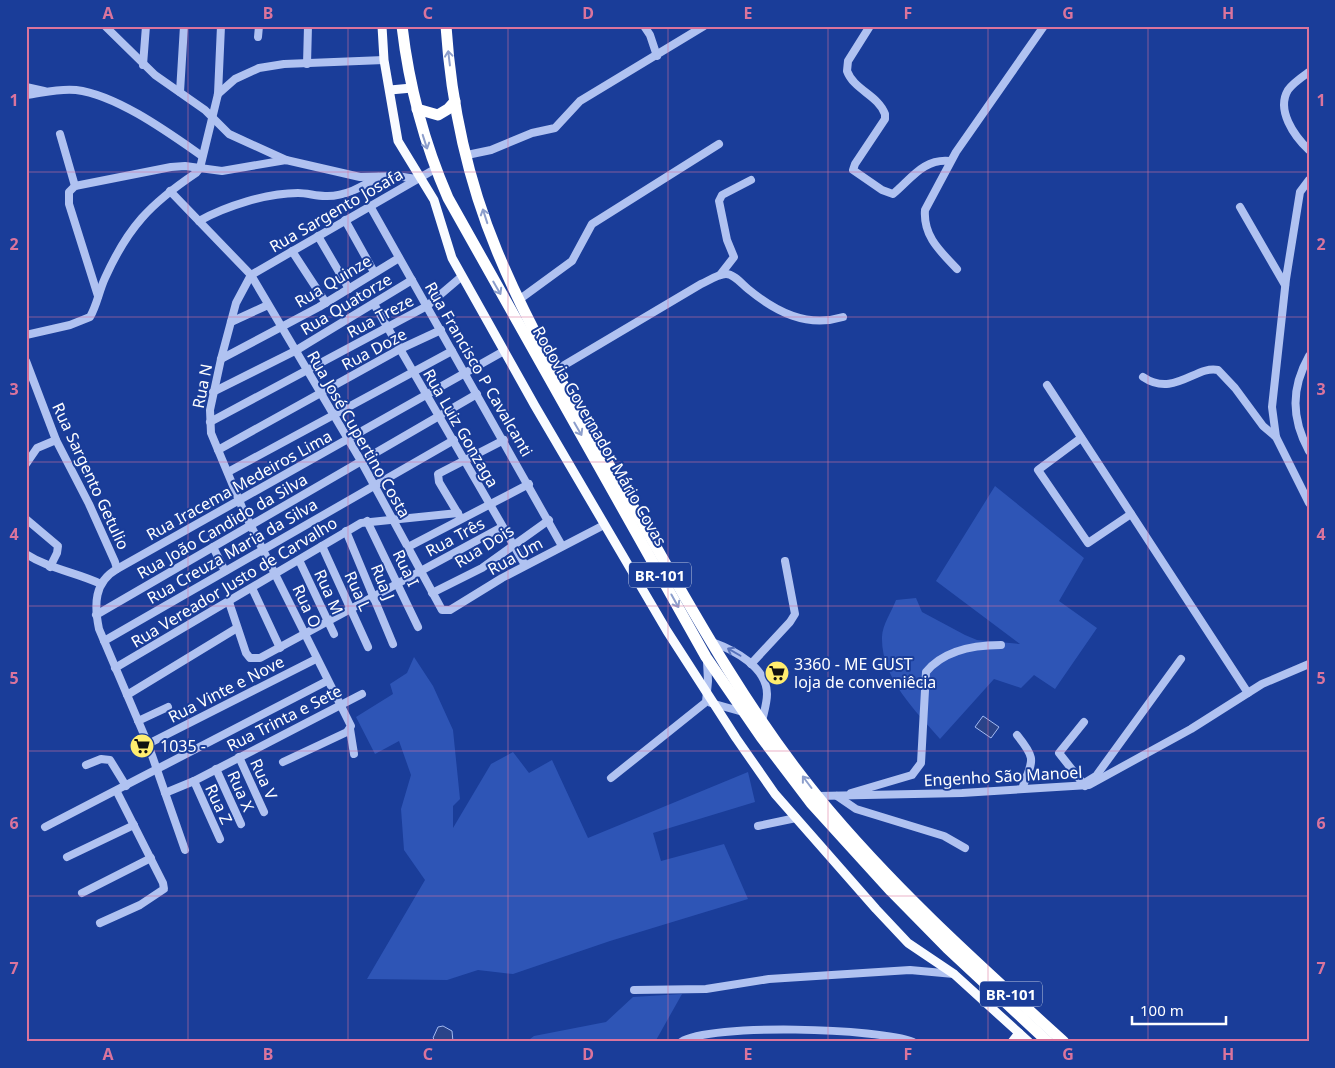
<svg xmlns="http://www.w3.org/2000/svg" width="1335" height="1068" viewBox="0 0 1335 1068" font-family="'Noto Sans',sans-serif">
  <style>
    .green { fill: #2e55b6 }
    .water { fill: #2a4389; stroke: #a3baf2 }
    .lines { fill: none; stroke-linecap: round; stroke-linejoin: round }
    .minor { stroke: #b0c2f1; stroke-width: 8 }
    .major { stroke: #f9fbff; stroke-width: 9 }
    .highway { stroke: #fff; stroke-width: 11 }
    .oneway { stroke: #8c9ecc }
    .oneway2 { stroke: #5672bc }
    .grid { fill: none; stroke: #da749d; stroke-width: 1; stroke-opacity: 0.55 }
    .labels { text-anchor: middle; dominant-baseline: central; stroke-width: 4; stroke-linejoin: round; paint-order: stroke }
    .shield { fill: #1a3d99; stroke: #bac5e0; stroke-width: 1 }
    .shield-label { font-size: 15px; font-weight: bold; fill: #fff }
    .street-label { font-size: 16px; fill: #fff; stroke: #1a3d99 }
    .poi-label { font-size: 16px; fill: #fff; stroke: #1a3d99; text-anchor: start }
    .neatline { fill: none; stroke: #da749d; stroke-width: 2 }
    .grid-label { font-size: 16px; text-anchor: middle; font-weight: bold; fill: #da749d }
  </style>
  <rect width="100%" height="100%" fill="#1a3d99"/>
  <g class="green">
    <path d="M995,486l89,72 -25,43 38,27 -42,61 -21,-14 -13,13 -27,-9 -54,60c-25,-29 -59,-61 -58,-102 0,-12 10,-26 14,-37l20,-2 6,14 43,23 12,5 43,4 -84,-63z"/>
    <polygon points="414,657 433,686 453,730 460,799 453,806 453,828 491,764 513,752 529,773 552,760 588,838 748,772 755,802 653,833 661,861 724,844 748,899 610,941 513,974 478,970 447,980 367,979 425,880 404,850 401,809 411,775 399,741 375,754 356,717 393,694 390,684 407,673"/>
    <polygon points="682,994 655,1042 526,1042 534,1036 606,1022 633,997"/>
  </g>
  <g class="water">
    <polygon points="983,716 999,727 991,738 975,727"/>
    <polygon points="443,1026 452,1031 453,1042 437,1042 433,1038 438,1027"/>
  </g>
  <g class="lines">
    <g class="minor">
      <polyline points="105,26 155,75 205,110 229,134 286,160"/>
      <polyline points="644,26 650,35 657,56"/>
      <path d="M870,26l-22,35 -1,10c7,19 31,24 38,43v5l-30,45 -2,6 29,20 11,4c18,-15 31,-36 57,-33"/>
      <polyline points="258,37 259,26"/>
      <polyline points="307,64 308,26"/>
      <polyline points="143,65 146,26"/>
      <path d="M1309,72c-7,5 -16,11 -21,18 -12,20 6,46 21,60"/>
      <polyline points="26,87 44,91"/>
      <polyline points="180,92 184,26"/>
      <polyline points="218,94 235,79 259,68 284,64 384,60"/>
      <path d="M26,95c16,-2 34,-7 50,-5 41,5 93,43 126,66"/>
      <polyline points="60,134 75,186"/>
      <polyline points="467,155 491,150 532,133 555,128 580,101 704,26"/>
      <polyline points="1309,180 1300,192 1286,279 1272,407 1276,437 1309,503"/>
      <polyline points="170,191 251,275 361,461 442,610 450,610 502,578 604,525"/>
      <polyline points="370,206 562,546"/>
      <polyline points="1240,207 1285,285"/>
      <polyline points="345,220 374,272"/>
      <path d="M199,221c27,-15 68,-28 99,-28 9,0 18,3 27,3 19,1 37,-9 53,-19"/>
      <polyline points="318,236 349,289"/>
      <polyline points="292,251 326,303"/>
      <path d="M957,269c-17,-18 -34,-33 -32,-59l31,-58 88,-126"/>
      <polyline points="720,275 734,257 727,240 719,201 722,195 751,180"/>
      <polyline points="98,296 69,204 69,192 75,186 171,167 185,166 222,171 286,160 360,177 397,176 416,179"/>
      <polyline points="520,299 572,261 592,224 719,144"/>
      <polyline points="374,304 525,565"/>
      <polyline points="231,322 268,305"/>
      <path d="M26,335l44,-10 20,-8c7,-12 9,-26 15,-39 23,-51 45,-74 91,-105l4,-5 18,-74 3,-68"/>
      <path d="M1309,356c-18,32 -18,62 0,95"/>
      <polyline points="221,359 319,307 399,258"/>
      <path d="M26,361l30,79 33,64 26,58 2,7c-23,13 -23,36 -18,60l49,115 37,106"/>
      <path d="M556,370l145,-86c7,-3 17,-10 25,-10 8,0 16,10 22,15 28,23 59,39 95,28"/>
      <path d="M1143,377c31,21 53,-12 75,-7l17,18 28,38 13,11"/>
      <polyline points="1047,385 1248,693"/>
      <polyline points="213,392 295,351 412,280"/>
      <polyline points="210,422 427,306 461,277"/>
      <polyline points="1081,438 1038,470 1088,543 1131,514"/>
      <polyline points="218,450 400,349 441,330"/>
      <polyline points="26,464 37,448 56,440"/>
      <polyline points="228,472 452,351"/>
      <polyline points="460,517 439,482 438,474 504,440"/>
      <polyline points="26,519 58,546 57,553 50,567"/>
      <polyline points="367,521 418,627"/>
      <polyline points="346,531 393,644"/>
      <polyline points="322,546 368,647"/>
      <polyline points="213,547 225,571"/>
      <polyline points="408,547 529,484"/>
      <path d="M26,554c23,15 50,18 75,30"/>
      <polyline points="299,560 334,634"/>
      <polyline points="117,569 504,351"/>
      <polyline points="252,588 280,648"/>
      <polyline points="432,593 482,568 549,520"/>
      <polyline points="229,602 246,653 250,658 260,658 502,527"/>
      <polyline points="96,615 477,394"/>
      <polyline points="104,641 454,440"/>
      <path d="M712,642c22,8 55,25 55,52 0,9 -3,18 -5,27"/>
      <polyline points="751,664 790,622 795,614 785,561"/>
      <polyline points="115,668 361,523 458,513"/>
      <polyline points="127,695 237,628"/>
      <polyline points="711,703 743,712"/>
      <polyline points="138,721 168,707"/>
      <polyline points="1084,722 1059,753 1085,786"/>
      <polyline points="350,729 354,754"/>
      <path d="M1017,735c21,26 15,25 5,54"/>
      <polyline points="148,744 316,659"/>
      <polyline points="239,757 264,812"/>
      <polyline points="283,762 347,732 351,726 244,512 211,433 210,410 221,359 236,303 251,275 435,169"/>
      <polyline points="86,765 101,759 110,760 126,786"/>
      <polyline points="216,769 241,824"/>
      <polyline points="611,778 706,702 708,681 707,661"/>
      <polyline points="194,781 220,839"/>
      <polyline points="1083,784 1096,776 1181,659"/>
      <polyline points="165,793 194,781 362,694"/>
      <path d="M851,793l61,-18 9,-12 5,-91c18,-22 48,-27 75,-27"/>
      <polyline points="818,796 962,793 1089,785 1191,729 1262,684 1309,664"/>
      <polyline points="837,796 856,809 944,836 965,848"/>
      <polyline points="758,826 796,818"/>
      <polyline points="45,827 327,681"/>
      <polyline points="67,857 134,825"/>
      <polyline points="82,893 151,858"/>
      <polyline points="100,923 140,905 164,889 163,883 117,792"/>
      <polyline points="634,990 706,989 769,979 910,970 954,974"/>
      <path d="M681,1042c29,-19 199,-14 232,0"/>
    </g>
    <g class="major">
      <polyline points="382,26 384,60 398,141 434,200 452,258 535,406 667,631 736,738 775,794 876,909 908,943 954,974 1029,1042"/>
      <polyline points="390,90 412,88"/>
      <polyline points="1012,1042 1019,1033"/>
    </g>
    <g class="highway">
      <path d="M402,26c7,60 22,117 46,172l258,459 55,80 50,66 80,88 56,57 101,94"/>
      <path d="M446,26c5,76 22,155 51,225 38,92 92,178 141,264 55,97 109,195 180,282 74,90 160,167 246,245"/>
      <polyline points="417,109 438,115 448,109 455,101"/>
    </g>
  </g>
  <defs><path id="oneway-shaft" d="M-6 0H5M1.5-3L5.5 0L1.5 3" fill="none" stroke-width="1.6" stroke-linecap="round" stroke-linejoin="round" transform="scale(1.25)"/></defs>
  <g class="oneway">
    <use href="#oneway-shaft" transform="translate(449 58) rotate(-97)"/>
    <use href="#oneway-shaft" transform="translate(425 142) rotate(72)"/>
    <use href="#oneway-shaft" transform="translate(485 216) rotate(-108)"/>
    <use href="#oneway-shaft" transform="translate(497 288) rotate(60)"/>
    <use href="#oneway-shaft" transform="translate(578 429) rotate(60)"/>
    <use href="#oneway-shaft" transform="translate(675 601) rotate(61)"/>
    <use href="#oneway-shaft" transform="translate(807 782) rotate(-127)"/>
  </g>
  <use class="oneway2" href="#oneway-shaft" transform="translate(734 652) rotate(-150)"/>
  <path class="grid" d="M188,26v1016M348,26v1016M508,26v1016M668,26v1016M828,26v1016M988,26v1016M1148,26v1016M26,172h1283M26,317h1283M26,462h1283M26,606h1283M26,751h1283M26,896h1283"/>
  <defs>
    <symbol id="supermarket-disc" viewBox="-11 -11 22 22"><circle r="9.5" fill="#ffed6f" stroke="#1a3d99"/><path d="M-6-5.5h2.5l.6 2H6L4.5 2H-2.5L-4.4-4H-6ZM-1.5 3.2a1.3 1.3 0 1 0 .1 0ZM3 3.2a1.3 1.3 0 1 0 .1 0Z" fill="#111"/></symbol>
  </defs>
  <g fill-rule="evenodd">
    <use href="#supermarket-disc" x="763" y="659" width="28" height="28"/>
    <use href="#supermarket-disc" x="128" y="732" width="28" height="28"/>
  </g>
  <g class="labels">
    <g class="shield">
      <rect x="629" y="562.5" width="62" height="25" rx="4"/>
      <rect x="980" y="981.5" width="62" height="25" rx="4"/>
    </g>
    <g class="shield-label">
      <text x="660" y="575">BR-101</text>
      <text x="1011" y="994">BR-101</text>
    </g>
    <g class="street-label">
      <text transform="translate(336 210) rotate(-30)">Rua Sargento Josafa</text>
      <text transform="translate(333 281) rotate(-31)">Rua Quinze</text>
      <text transform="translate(346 304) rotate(-31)">Rua Quatorze</text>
      <text transform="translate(380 316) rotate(-28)">Rua Treze</text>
      <text transform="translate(374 349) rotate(-28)">Rua Doze</text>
      <text transform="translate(479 369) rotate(60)">Rua Francisco P Cavalcanti</text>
      <text transform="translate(202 386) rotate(-79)">Rua N</text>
      <text transform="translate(461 428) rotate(60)">Rua Luiz Gonzaga</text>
      <text transform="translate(359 434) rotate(60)">Rua José Cupertino Costa</text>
      <text transform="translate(600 436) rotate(60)">Rodovia Governador Mário Covas</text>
      <text transform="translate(91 476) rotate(65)">Rua Sargento Getulio</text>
      <text transform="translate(239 485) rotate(-29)">Rua Iracema Medeiros Lima</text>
      <text transform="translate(222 526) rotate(-30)">Rua João Candido da Silva</text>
      <text transform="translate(455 537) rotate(-28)">Rua Três</text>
      <text transform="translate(484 546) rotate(-32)">Rua Dois</text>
      <text transform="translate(232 551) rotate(-30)">Rua Creuza Maria da Silva</text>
      <text transform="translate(515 556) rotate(-29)">Rua Um</text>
      <text transform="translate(406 568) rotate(64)">Rua I</text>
      <text transform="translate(234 582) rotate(-31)">Rua Vereador Justo de Carvalho</text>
      <text transform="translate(383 582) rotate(68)">Rua J</text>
      <text transform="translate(358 591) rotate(66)">Rua L</text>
      <text transform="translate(329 592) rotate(66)">Rua M</text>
      <text transform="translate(307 606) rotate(65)">Rua O</text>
      <text transform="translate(226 689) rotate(-27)">Rua Vinte e Nove</text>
      <text transform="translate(284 718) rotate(-27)">Rua Trinta e Sete</text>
      <text transform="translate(1003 776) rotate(-3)">Engenho São Manoel</text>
      <text transform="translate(264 779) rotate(66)">Rua V</text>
      <text transform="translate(241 791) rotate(66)">Rua X</text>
      <text transform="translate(219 804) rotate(65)">Rua Z</text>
    </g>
    <g class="poi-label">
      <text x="794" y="664">3360 - ME GUST<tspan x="794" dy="18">loja de conveniêcia</tspan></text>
      <text x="160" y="746">1035 -</text>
    </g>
  </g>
  <rect width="1335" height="1068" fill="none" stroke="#1a3d99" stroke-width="55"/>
  <path d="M1132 1016v8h94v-8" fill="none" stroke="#ffffff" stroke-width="2.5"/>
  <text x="1140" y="1016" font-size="15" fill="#ffffff" stroke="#1a3d99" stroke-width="4" paint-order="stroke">100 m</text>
  <rect x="28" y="28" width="1280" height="1012" class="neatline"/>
  <g class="grid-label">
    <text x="108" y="19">A</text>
    <text x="268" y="19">B</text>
    <text x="428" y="19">C</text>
    <text x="588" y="19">D</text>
    <text x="748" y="19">E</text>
    <text x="908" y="19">F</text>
    <text x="1068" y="19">G</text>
    <text x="1228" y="19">H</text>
    <text x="14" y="106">1</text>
    <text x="1321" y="106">1</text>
    <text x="14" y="250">2</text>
    <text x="1321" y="250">2</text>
    <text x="14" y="395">3</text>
    <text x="1321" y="395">3</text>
    <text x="14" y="540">4</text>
    <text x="1321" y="540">4</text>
    <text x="14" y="684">5</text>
    <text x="1321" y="684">5</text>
    <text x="14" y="829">6</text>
    <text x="1321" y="829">6</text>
    <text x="14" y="974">7</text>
    <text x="1321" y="974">7</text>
    <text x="108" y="1060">A</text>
    <text x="268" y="1060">B</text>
    <text x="428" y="1060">C</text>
    <text x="588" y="1060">D</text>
    <text x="748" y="1060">E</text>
    <text x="908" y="1060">F</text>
    <text x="1068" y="1060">G</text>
    <text x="1228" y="1060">H</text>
  </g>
</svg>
